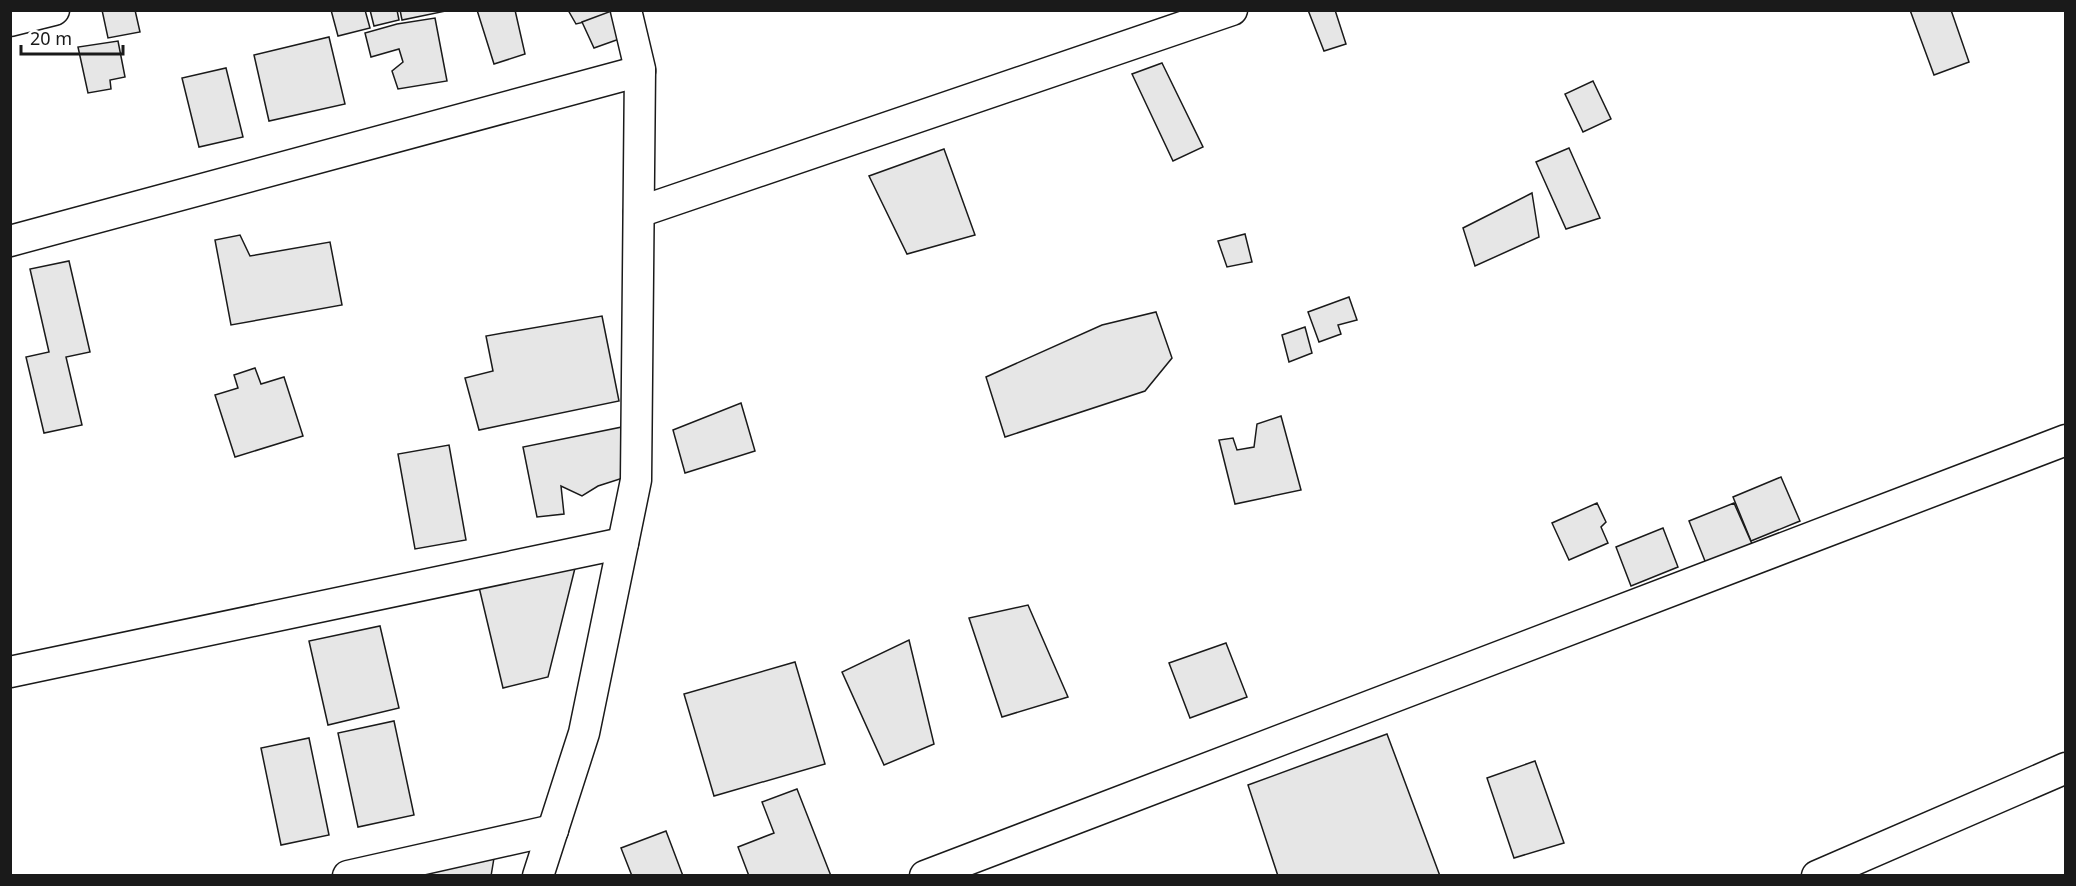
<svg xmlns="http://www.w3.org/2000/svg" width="2076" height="886" viewBox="0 0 2076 886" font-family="'Noto Sans',sans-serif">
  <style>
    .building { fill: #e6e6e6; stroke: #1a1a1a; stroke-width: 1.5 }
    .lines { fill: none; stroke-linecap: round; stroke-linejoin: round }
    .minor-casing { stroke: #1a1a1a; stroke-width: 33 }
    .minor { stroke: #fff; stroke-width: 30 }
  </style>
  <rect width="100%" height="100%" fill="#fff"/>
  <g class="building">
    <polygon points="102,10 135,10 140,32 108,38"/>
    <polygon points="331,10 365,10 370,28 338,36"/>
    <polygon points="370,10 397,10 399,20 374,26"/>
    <polygon points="400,10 446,10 446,11 402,20"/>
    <polygon points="477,10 515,10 525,54 494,64"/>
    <polygon points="568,10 617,10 618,14 576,24"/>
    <polygon points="614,10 639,32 594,48 582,22"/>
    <polygon points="1308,10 1335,10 1346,44 1324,51"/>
    <polygon points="1910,10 1951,10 1969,62 1934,75"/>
    <polygon points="435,18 447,81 398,89 392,71 403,62 399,49 371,57 365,33 397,24"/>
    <polygon points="329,37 345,104 269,121 254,55"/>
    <polygon points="118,41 125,77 110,80 111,89 88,93 78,47"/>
    <polygon points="1162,63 1203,147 1173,161 1132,74"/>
    <polygon points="226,68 243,137 199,147 182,78"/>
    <polygon points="1593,81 1611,119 1583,132 1565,94"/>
    <polygon points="1569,148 1600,218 1566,229 1536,162"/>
    <polygon points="944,149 975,235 907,254 869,176"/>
    <polygon points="1532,193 1539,237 1475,266 1463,228"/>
    <polygon points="1245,234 1252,262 1227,267 1218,241"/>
    <polygon points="240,235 250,256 330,242 342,305 231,325 215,240"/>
    <polygon points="69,261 90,352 66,357 82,425 44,433 26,357 49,352 30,269"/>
    <polygon points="1349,297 1357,320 1338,325 1341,334 1319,342 1308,312"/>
    <polygon points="1156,312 1172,358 1145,391 1005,437 986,377 1102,325"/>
    <polygon points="602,316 619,401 479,430 465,378 493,371 486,336"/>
    <polygon points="1305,327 1312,353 1289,362 1282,335"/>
    <polygon points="255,368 261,384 284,377 303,436 235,457 215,395 238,388 234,375"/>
    <polygon points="741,403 755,451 685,473 673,430"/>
    <polygon points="1281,416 1301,490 1235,504 1219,440 1233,438 1237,450 1254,447 1257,424"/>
    <polygon points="622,427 623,478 598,486 582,496 561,486 564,514 537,517 523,447"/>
    <polygon points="449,445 466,540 415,549 398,454"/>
    <polygon points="1781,477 1800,521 1751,541 1733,497"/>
    <polygon points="1597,503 1606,522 1601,527 1608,543 1569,560 1552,523"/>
    <polygon points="1734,503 1756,553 1709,571 1689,521"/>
    <polygon points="1663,528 1678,567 1631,586 1616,547"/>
    <polygon points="576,564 548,677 503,688 479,587"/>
    <polygon points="1028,605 1068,697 1002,717 969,618"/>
    <polygon points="380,626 399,708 328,725 309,641"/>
    <polygon points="909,640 934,744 884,765 842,672"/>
    <polygon points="1226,643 1247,697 1190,718 1169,663"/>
    <polygon points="795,662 825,764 714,796 684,694"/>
    <polygon points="394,721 414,815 358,827 338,733"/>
    <polygon points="1387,734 1440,876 1278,876 1248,785"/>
    <polygon points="309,738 329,835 281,845 261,748"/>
    <polygon points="1535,761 1564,843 1514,858 1487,778"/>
    <polygon points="797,789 831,876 749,876 738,847 774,833 762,802"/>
    <polygon points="666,831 683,876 632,876 621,848"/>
    <polygon points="495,852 491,876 412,876"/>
  </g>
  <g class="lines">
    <defs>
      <g id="minor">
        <polyline points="10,21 54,10"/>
        <polyline points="639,212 1232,10"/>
        <polyline points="10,241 640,71"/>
        <polyline points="10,672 623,543"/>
        <polyline points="348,876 553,830"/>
        <polyline points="538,876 584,733 636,480 640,69 626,10"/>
        <polyline points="925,876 2066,440"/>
        <polyline points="1817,876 2066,768"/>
      </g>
    </defs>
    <use href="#minor" class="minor-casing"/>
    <use href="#minor" class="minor"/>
  </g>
  <rect width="2076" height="886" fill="none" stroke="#1a1a1a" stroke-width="24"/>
  <path d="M21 45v9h102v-9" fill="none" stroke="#1a1a1a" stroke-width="3"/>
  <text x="30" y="45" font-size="18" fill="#1a1a1a" stroke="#ffffff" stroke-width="4.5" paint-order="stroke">20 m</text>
</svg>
